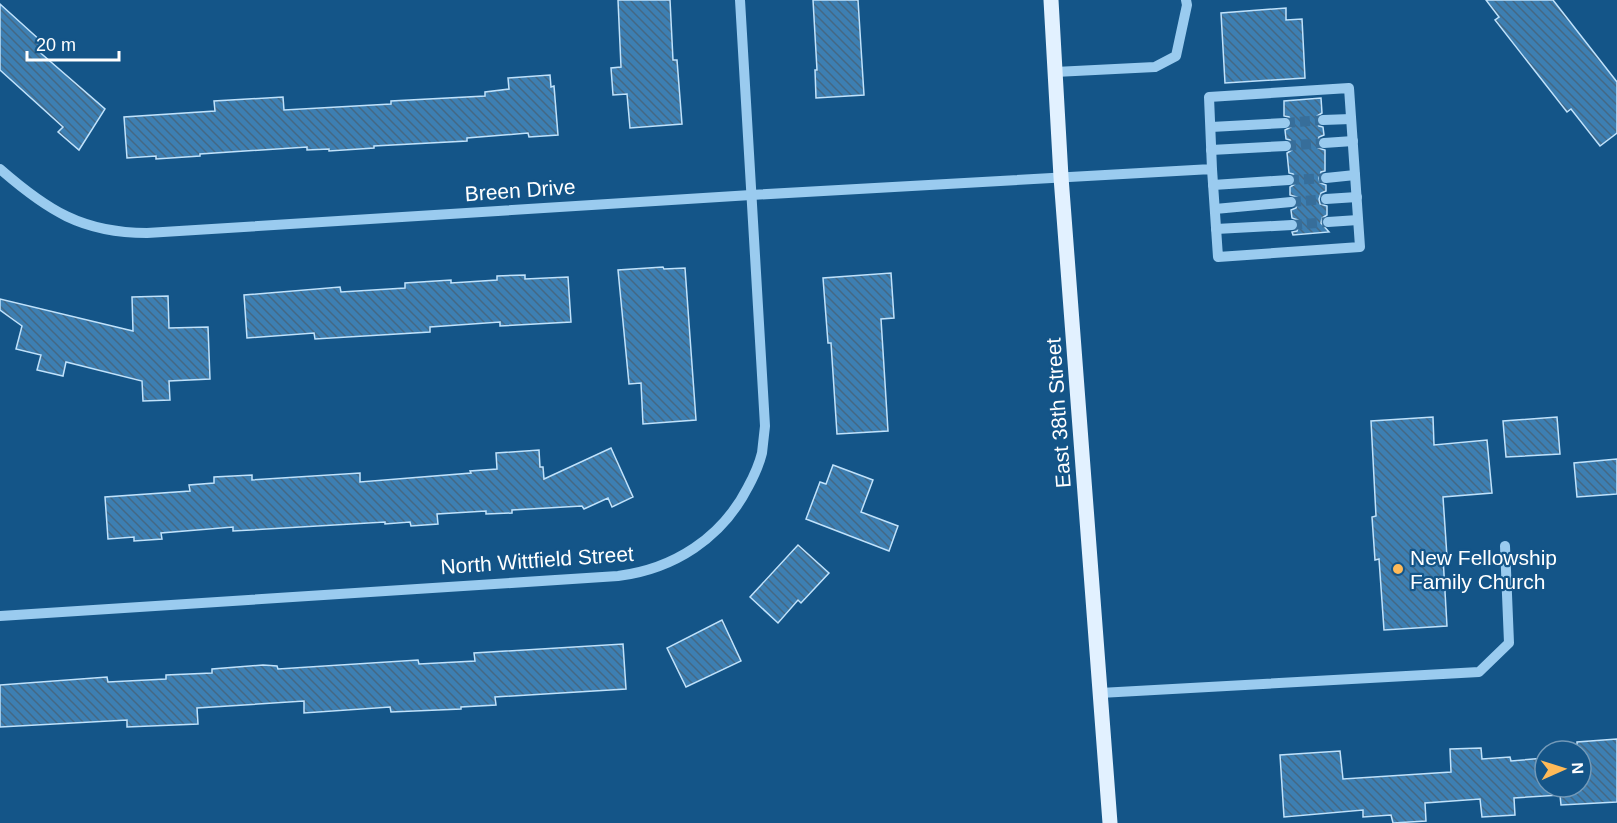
<svg xmlns="http://www.w3.org/2000/svg" width="1617" height="823" viewBox="0 0 1617 823" font-family="Arial,sans-serif">
  <style>
    .building { fill: url(#building-back-hatch); stroke: #c0e2fb; stroke-width: 1.5 }
    .lines { fill: none; stroke-linecap: round; stroke-linejoin: round }
    .minor-tunnel { stroke: #376e9a; stroke-width: 10; stroke-dasharray: 10 5; stroke-linecap: butt }
    .minor { stroke: #9acbef; stroke-width: 10 }
    .major { stroke: #e2f1ff; stroke-width: 15 }
    .poi-dot { fill: #ffba58; stroke: #145588; stroke-width: 2 }
    .labels { text-anchor: middle; dominant-baseline: central; stroke-width: 4.5; stroke-linejoin: round; paint-order: stroke }
    .street-label { font-size: 21px; fill: #fff; stroke: #145588 }
    .poi-label { font-size: 21px; fill: #fff; stroke: #145588; text-anchor: start }
  </style>
  <defs>
    <pattern id="building-back-hatch" width="6" height="6" patternUnits="userSpaceOnUse" patternTransform="scale(1.5)"><rect width="6" height="6" fill="#3d7fb2"/><path d="M-1 5l2 2M0 0l6 6M5-1l2 2" fill="none" stroke="#446884"/></pattern>
  </defs>
  <rect width="100%" height="100%" fill="#145588"/>
  <g class="building">
    <polygon points="618,0 670,0 673,60 677,60 682,124 630,128 627,94 613,95 611,68 621,67"/>
    <polygon points="813,0 858,0 864,95 816,98 815,70 817,70"/>
    <polygon points="1486,0 1553,0 1617,82 1617,133 1600,146 1571,109 1567,112 1495,20 1499,17"/>
    <polygon points="0,4 42,42 36,49 105,109 79,150 58,132 63,127 0,70"/>
    <polygon points="1286,8 1286,20 1302,19 1305,78 1225,83 1221,13"/>
    <polygon points="550,75 551,87 554,86 558,135 529,137 528,133 467,138 467,141 374,146 374,148 329,151 329,149 307,150 307,147 200,154 200,156 156,159 156,156 127,158 124,117 215,111 214,101 283,97 284,110 391,104 391,101 485,96 485,92 509,89 508,78"/>
    <polygon points="1321,98 1322,113 1317,116 1316,121 1319,126 1323,127 1324,135 1319,137 1317,143 1318,148 1325,150 1325,171 1321,172 1319,178 1320,183 1326,185 1326,191 1321,193 1319,199 1320,204 1327,206 1327,215 1322,218 1321,223 1329,232 1293,235 1292,232 1297,231 1299,225 1298,220 1292,218 1291,210 1296,208 1298,202 1297,197 1290,195 1290,187 1295,184 1296,179 1293,174 1289,173 1287,153 1292,150 1293,145 1290,140 1286,139 1285,130 1291,127 1292,122 1289,117 1284,116 1284,101"/>
    <polygon points="663,267 664,269 685,268 696,420 643,424 641,383 629,384 618,270"/>
    <polygon points="891,273 894,318 881,319 888,431 837,434 831,343 828,343 823,278"/>
    <polygon points="525,275 525,279 568,277 571,322 500,326 500,322 430,327 430,332 315,339 314,333 247,338 244,295 340,287 341,292 405,288 405,283 451,280 451,283 497,280 497,276"/>
    <polygon points="168,296 169,328 208,327 210,379 169,381 170,400 143,401 142,381 66,362 63,376 37,370 41,355 16,349 22,326 0,310 0,299 133,331 132,297"/>
    <polygon points="1433,417 1434,445 1487,440 1492,493 1443,497 1447,557 1443,557 1447,626 1384,630 1379,559 1375,560 1372,517 1376,516 1371,421"/>
    <polygon points="1557,417 1560,454 1506,457 1503,421"/>
    <polygon points="611,448 633,497 612,507 608,498 584,509 582,506 512,510 512,513 486,514 486,511 437,514 438,524 411,526 410,522 385,524 385,522 233,531 233,527 161,533 162,539 134,541 134,537 108,539 105,497 190,491 189,485 214,483 214,477 252,475 252,480 360,473 360,482 471,473 470,471 497,469 496,453 539,450 540,467 543,467 544,479"/>
    <polygon points="1617,459 1617,494 1577,497 1574,463"/>
    <polygon points="833,465 873,480 861,512 898,526 889,551 806,519 820,482 826,484"/>
    <polygon points="798,545 829,573 801,603 798,600 778,623 750,597"/>
    <polygon points="722,620 741,661 686,687 667,648"/>
    <polygon points="623,644 626,689 495,697 496,705 461,707 461,709 391,712 390,707 304,713 304,701 197,708 198,724 127,727 127,720 0,727 0,685 107,677 108,682 166,679 166,675 212,673 212,669 263,665 277,666 278,669 418,660 419,664 475,661 474,653"/>
    <polygon points="1617,739 1617,802 1561,805 1560,795 1514,798 1515,815 1482,817 1480,799 1425,803 1426,821 1393,823 1391,815 1363,817 1363,810 1284,817 1280,755 1340,751 1343,779 1451,772 1450,749 1481,748 1482,759 1510,757 1511,761 1545,758 1545,787 1581,787 1581,751 1577,751 1577,742"/>
  </g>
  <g class="lines">
    <g class="minor-tunnel">
      <polyline points="1285,123 1323,120"/>
      <polyline points="1286,146 1324,143"/>
      <polyline points="1289,180 1326,178"/>
      <polyline points="1291,202 1326,199"/>
      <polyline points="1292,225 1328,222"/>
    </g>
    <g class="minor">
      <polyline points="1055,72 1155,67 1176,56 1187,5 1186,0"/>
      <polyline points="1323,120 1351,119"/>
      <polyline points="1211,127 1285,123"/>
      <polyline points="1324,143 1353,141"/>
      <polyline points="1211,150 1286,146"/>
      <path d="M0,169c47,41 82,64 147,64l604,-38 461,-26 -3,-72 140,-9 11,159 -142,10 -6,-88"/>
      <polyline points="1326,178 1355,175"/>
      <polyline points="1213,185 1289,180"/>
      <polyline points="1326,199 1357,197"/>
      <polyline points="1215,209 1291,202"/>
      <polyline points="1328,222 1358,220"/>
      <polyline points="1216,229 1292,225"/>
      <path d="M0,616l618,-40c56,-7 104,-38 130,-89 6,-11 11,-22 14,-34 1,-9 2,-18 3,-27l-25,-426"/>
      <polyline points="1100,693 1479,672 1509,643 1505,546"/>
    </g>
    <polyline class="major" points="1051,0 1061,177 1110,823"/>
  </g>
  <circle class="poi-dot" cx="1398" cy="569" r="6"/>
  <g class="labels">
    <g class="street-label">
      <text transform="translate(520 190) rotate(-4)">Breen Drive</text>
      <text transform="translate(1058 413) rotate(-94)">East 38th Street</text>
      <text transform="translate(537 560) rotate(-4)">North Wittfield Street</text>
    </g>
    <g class="poi-label">
      <text x="1410" y="557">New Fellowship<tspan x="1410" dy="24">Family Church</tspan></text>
    </g>
  </g>
  <g transform="translate(1563 769) rotate(87)"><circle r="28" fill="#145588" stroke="#7299b8" stroke-width="1.5"/>
  <path d="M0-4.5L10 22L0 15L-10 22Z" fill="#ffba58"/>
  <text y="-9" font-size="16" font-weight="bold" text-anchor="middle" fill="#ffffff">N</text>
  </g>
  <path d="M27 51v9h92v-9" fill="none" stroke="#ffffff" stroke-width="3"/>
  <text x="36" y="51" font-size="18" fill="#ffffff" stroke="#145588" stroke-width="4.5" paint-order="stroke">20 m</text>
</svg>
